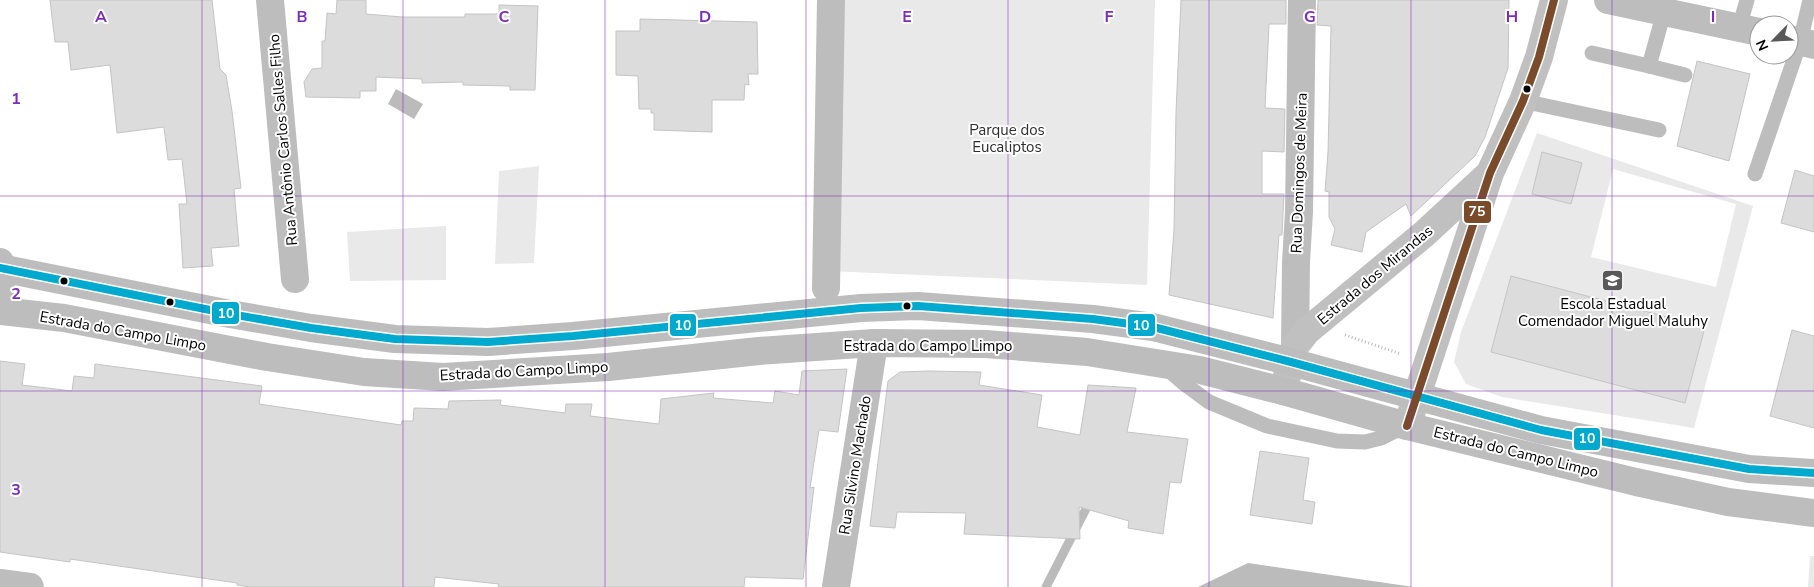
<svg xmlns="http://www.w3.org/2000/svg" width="1814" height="587" viewBox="0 0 1814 587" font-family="'Nunito Sans',sans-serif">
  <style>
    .green { fill: #e9e9e9; fill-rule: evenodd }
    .water { fill: #bbb }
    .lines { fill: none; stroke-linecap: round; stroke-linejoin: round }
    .stream { stroke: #bbb; stroke-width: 9 }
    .building { fill: #dcdcdc; stroke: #c4c4c4 }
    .path { stroke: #b8b8b8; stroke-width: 3; stroke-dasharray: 1 2.5; stroke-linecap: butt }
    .lane { stroke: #bdbdbd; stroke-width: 15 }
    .street { stroke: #bdbdbd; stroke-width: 28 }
    .secondary { stroke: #c0c0c0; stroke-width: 28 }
    .primary { stroke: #bdbdbd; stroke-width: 28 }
    .bus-1-casing { stroke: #fff; stroke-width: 11 }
    .bus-2-casing { stroke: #fff; stroke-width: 11 }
    .bus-1 { stroke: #00a9ce; stroke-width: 8 }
    .bus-2 { stroke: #7a4b2a; stroke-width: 8 }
    .grid { fill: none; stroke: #7b2cbf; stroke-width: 1; stroke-opacity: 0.55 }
    .bus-dot { fill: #000; stroke: #fff; stroke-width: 2 }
    .labels { text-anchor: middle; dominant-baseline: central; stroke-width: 4; stroke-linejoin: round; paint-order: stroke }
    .park-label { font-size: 15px; fill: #2e2e2e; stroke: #fff }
    .street-label { font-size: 15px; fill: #000; stroke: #fff }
    .poi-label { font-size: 15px; fill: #000; stroke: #fff }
    .grid-label { font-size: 16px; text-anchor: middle; font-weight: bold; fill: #7b2cbf; stroke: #fff; stroke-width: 4; stroke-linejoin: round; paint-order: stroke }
    .line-badge { stroke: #fff; stroke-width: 2 }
    .badge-label { font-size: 14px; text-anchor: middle; font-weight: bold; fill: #fff }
  </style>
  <rect width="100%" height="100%" fill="#fff"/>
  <g class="green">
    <polygon points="835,0 1155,0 1147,285 828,271"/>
    <path d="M1537,133l216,73 -59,222 -192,-31 -36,-13 -12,-22 7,-30zM1613,169l123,35 -20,83 -125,-30zM1511,276l194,51 -20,76 -193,-51z"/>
    <polygon points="539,166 534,263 495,264 499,171"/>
    <polygon points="446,226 446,280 350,281 347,232"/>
    <polygon points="1810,556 1814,556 1814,587 1808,587"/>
  </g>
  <g class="water">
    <polygon points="396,89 423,104 414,119 388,104"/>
    <polygon points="1248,563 1414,587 1198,587"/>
  </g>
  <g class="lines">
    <polyline class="stream" points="1046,587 1091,499"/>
  </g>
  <g class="building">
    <polygon points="50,0 212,0 220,69 226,75 232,111 241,188 234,189 239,246 211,248 213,266 183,268 179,204 187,204 182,159 168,160 164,127 117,133 110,65 71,70 68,42 55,42"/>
    <polygon points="337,0 366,0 366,14 402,17 465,17 465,14 499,14 499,5 538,6 535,90 510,90 510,86 463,85 463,82 422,83 422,79 376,77 376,91 360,91 360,98 306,97 304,82 312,69 322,68 322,41 325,41 327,13 336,14"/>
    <polygon points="1181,0 1286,0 1286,24 1269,24 1265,108 1285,109 1284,152 1262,151 1262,194 1284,194 1282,235 1279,235 1273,318 1169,295 1174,230 1176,112"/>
    <polygon points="1318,0 1509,0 1508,68 1485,137 1475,156 1411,216 1406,204 1366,232 1362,252 1331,245 1335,229 1329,217 1329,192 1325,191 1328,153 1331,26 1317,25"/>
    <polygon points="640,19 757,22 758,74 748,74 749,85 745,84 744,100 712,100 712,132 654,130 654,113 651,113 651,109 639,109 638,76 616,75 616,31 640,31"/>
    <polygon points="1697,61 1750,74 1729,161 1677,146"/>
    <polygon points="1542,152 1582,163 1571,204 1532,194"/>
    <polygon points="1795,170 1814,176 1814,232 1781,223"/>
    <polygon points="1511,276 1705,327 1685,403 1491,352"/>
    <polygon points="1792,330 1814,336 1814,428 1770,416"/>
    <polygon points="0,361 25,364 22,385 72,391 74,376 94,378 95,364 262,386 259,404 401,425 402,421 413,421 414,408 448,409 449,401 501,400 500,405 565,413 566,404 592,404 590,416 659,424 661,399 714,393 713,398 773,403 775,391 799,395 802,371 847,369 838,432 819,430 810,488 814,487 803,579 745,577 744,587 498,587 499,584 435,577 434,587 250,587 237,585 237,583 70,559 70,562 0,552"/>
    <polygon points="929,371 981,372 979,385 1042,395 1037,427 1080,435 1088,385 1136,388 1127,432 1188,439 1181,483 1170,482 1163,534 1128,528 1129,521 1079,507 1080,539 964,534 966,513 897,512 895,528 870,526 888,381 900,372"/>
    <polygon points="1260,451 1309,458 1303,500 1315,502 1312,524 1250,515"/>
  </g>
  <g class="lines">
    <polyline class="path" points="1345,335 1401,354"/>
    <g class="lane">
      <polyline points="1739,28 1747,0"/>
      <polyline points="1592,53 1649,66 1664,12"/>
      <polyline points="1649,66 1685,75"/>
      <polyline points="1523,101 1659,130"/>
      <polyline points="1755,174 1800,42 1810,0"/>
      <polyline points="1165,367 1182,382 1209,402 1267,426 1337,441 1365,442 1381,438 1405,426"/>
    </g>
    <g class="street">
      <polyline points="270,0 295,279"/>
      <polyline points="1608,0 1759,32"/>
      <polyline points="1789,39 1814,45"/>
      <polyline points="0,262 4,268 0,290"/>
      <polyline points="826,288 831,0"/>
      <polyline points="1295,346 1296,262 1299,212 1302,0"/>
      <polyline points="0,583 30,587"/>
      <polyline points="836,587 874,343"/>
    </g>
    <g class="secondary">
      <polyline points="1283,391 1295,346 1307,331 1424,234 1489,174"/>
      <polyline points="1407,426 1490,173 1523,101 1539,57 1554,0"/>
    </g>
    <g class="primary">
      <polyline points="0,268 230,314 311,328 395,339 488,342 573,336 861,308 918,306 1093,319 1153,327 1291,362 1541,430 1749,469 1814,473"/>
      <polyline points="0,311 64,318 267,357 364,372 443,377 608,367 759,351 874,343 986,344 1087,352 1200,370 1283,391 1407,426 1636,482 1728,502 1814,513"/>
    </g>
    <defs>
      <polyline id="bus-1" points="0,268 230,314 311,328 395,339 488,342 573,336 861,308 918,306 1093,319 1153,327 1291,362 1541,430 1749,469 1814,473"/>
      <polyline id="bus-2" points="1407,426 1490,173 1523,101 1539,57 1554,0"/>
    </defs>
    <use href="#bus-1" class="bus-1-casing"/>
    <use href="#bus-2" class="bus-2-casing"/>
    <use href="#bus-1" class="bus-1"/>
    <use href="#bus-2" class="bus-2"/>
  </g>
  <path class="grid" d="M202,0v587M403,0v587M605,0v587M806,0v587M1008,0v587M1209,0v587M1411,0v587M1612,0v587M0,196h1814M0,391h1814"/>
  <defs>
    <symbol id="school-square" viewBox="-11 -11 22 22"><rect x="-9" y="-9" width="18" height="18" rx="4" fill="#595959" stroke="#fff"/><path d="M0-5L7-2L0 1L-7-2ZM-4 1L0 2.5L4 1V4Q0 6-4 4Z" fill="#fff"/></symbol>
  </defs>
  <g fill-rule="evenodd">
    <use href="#school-square" x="1600" y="268" width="25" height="25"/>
  </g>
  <g class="bus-dot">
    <circle cx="1527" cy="89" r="4.5"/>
    <circle cx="64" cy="281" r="4.5"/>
    <circle cx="170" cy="302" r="4.5"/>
    <circle cx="907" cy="306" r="4.5"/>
  </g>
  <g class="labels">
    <g class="park-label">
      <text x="1007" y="130">Parque dos<tspan x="1007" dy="17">Eucaliptos</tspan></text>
    </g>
    <g class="street-label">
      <text transform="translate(283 140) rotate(-95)">Rua Antônio Carlos Salles Filho</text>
      <text transform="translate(1299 173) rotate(-88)">Rua Domingos de Meira</text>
      <text transform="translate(1375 275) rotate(-40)">Estrada dos Mirandas</text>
      <text transform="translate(123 331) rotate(10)">Estrada do Campo Limpo</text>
      <text x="928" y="346">Estrada do Campo Limpo</text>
      <text transform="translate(524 371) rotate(-3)">Estrada do Campo Limpo</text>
      <text transform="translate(1516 452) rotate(14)">Estrada do Campo Limpo</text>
      <text transform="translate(855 465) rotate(-81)">Rua Silvino Machado</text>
    </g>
    <g class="poi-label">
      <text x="1613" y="304">Escola Estadual<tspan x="1613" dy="17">Comendador Miguel Maluhy</tspan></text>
    </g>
  </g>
  <g class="grid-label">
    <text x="101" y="22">A</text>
    <text x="302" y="22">B</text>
    <text x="504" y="22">C</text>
    <text x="705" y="22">D</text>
    <text x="907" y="22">E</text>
    <text x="1109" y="22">F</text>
    <text x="1310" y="22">G</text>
    <text x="1512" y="22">H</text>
    <text x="1713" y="22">I</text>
    <text x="16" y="104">1</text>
    <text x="16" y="299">2</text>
    <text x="16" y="495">3</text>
  </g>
  <g class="line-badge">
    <rect x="1463" y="200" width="29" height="24" rx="5" fill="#7a4b2a"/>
    <rect x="211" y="301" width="29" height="24" rx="5" fill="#00a9ce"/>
    <rect x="669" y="313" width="28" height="24" rx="5" fill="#00a9ce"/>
    <rect x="1127" y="313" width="29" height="24" rx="5" fill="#00a9ce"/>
    <rect x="1573" y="427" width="28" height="24" rx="5" fill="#00a9ce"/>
  </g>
  <g class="badge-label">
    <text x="1477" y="216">75</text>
    <text x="226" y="318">10</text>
    <text x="683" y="330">10</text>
    <text x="1141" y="330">10</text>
    <text x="1587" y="443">10</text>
  </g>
  <g transform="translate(1774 40) rotate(246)"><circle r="24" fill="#ffffff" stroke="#999999"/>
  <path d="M0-4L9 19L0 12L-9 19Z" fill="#595959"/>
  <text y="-8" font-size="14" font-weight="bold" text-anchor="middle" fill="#000000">N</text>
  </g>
</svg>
